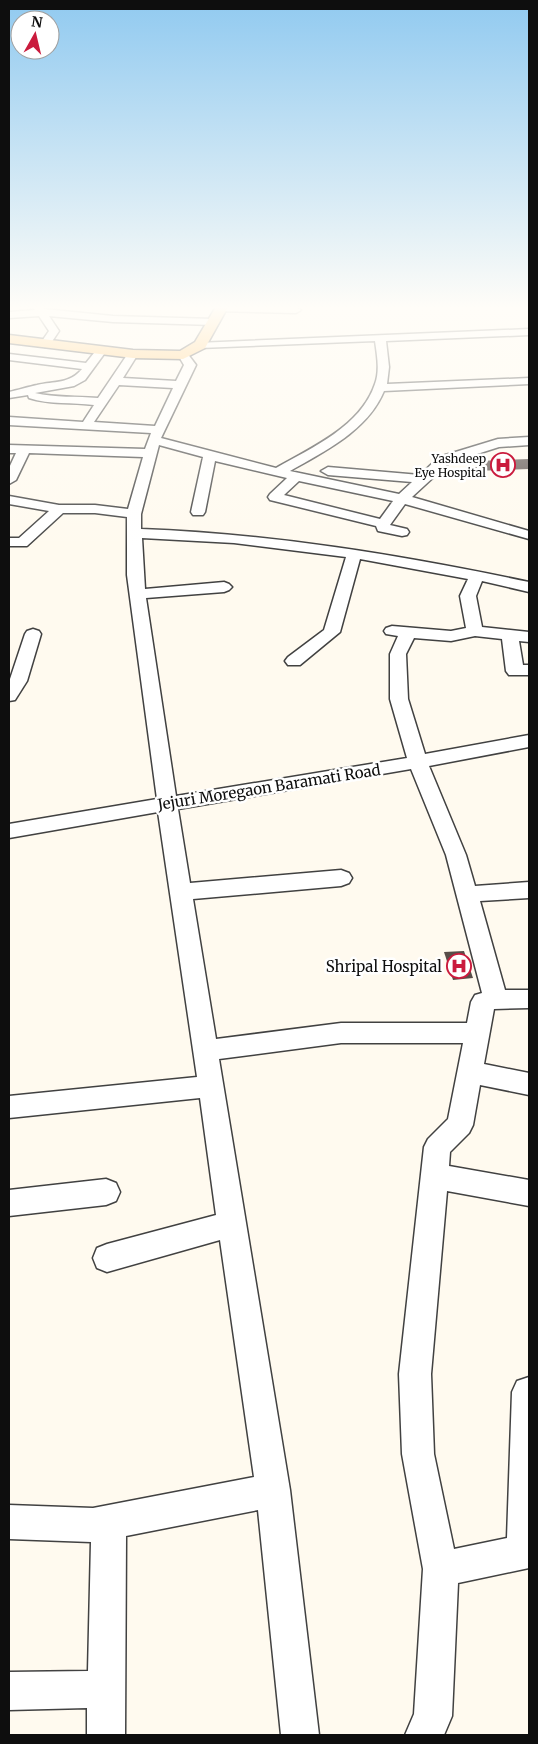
<svg xmlns="http://www.w3.org/2000/svg" width="538" height="1744" viewBox="0 0 538 1744" font-family="Merriweather,serif">
  <style>
    .building { fill: #584d49 }
    .lines { fill: none; stroke-linecap: round; stroke-linejoin: round }
    .minor-casing { stroke: #414141; stroke-width: 3 }
    .major-casing { stroke: #1f1f1f; stroke-width: 3 }
    .minor { fill: #fff; fill-rule: evenodd }
    .major { fill: #ffc15f; fill-rule: evenodd }
    .labels { text-anchor: middle; dominant-baseline: central; stroke-width: 5; stroke-linejoin: round; paint-order: stroke }
    .far-poi-label { font-size: 12px; fill: #0e0e0e; stroke: #fff; text-anchor: end }
    .street-label { font-size: 15px; fill: #0e0e0e; stroke: #fff }
    .poi-label { font-size: 15px; fill: #0e0e0e; stroke: #fff; text-anchor: end }
  </style>
  <rect width="100%" height="100%" fill="#fffaef"/>
  <g class="building">
    <polygon points="529,459 529,469 474,471 472,467 480,467 477,461"/>
    <polygon points="464,951 473,978 453,980 444,952"/>
  </g>
  <g class="lines">
    <defs>
      <g id="minor">
        <polygon points="31,305 41,305 44,309 113,316 214,319 219,322 214,325 113,322 49,316 59,331 49,346 45,347 40,344 49,331 39,316 9,318 9,312 35,310"/>
        <polygon points="221,306 296,307 301,310 296,313 217,311 217,307"/>
        <path d="M529,329v6l-143,6 3,26 -2,17 142,-6v6l-145,7c-16,39 -59,60 -94,80l109,23 13,-12 -84,-7 -7,-4 7,-4 92,8 19,-18 59,-18 31,-2v8l-30,2 -50,16 -37,34 117,34v8l-124,-35 -15,21 17,4 2,3 -2,3 -5,1 -24,-5 -2,-5 -106,-26 -2,-3 2,-3 17,-16 -72,-17 -10,51 -2,3h-10l-2,-3 12,-55 -44,-12 -18,69v15c132,5 260,26 388,53v10l-47,-11 -6,15 6,31 47,5v10l-10,-1 4,24h6v10h-20l-3,-4 -4,-32 -27,-3 -24,5 -37,-3 -8,16 2,45 17,55 104,-19v12l-100,19 37,89 9,31 54,-4v16l-49,3 25,89h24v18l-35,1 -10,55 45,9v22l-49,-10 -7,40 -4,8 -19,19 -1,14 80,14v26l-82,-15 -16,183 3,80 20,95 53,-11 5,-146 5,-11 12,-4v191l-71,15 -6,133 -8,19h-39l9,-21 9,-145 -21,-115 -3,-80 25,-227 4,-8 20,-20 15,-76h-122l-122,16 71,431 29,245h-38l-23,-225 -132,26 -1,199h-38v-27l-78,2v-38l79,-1 3,-129 -82,-3v-34l84,3 161,-31 -34,-237 -113,32 -10,-4 -4,-10 4,-10 10,-4 109,-29 -16,-117 -191,20v-22l188,-19 -39,-265 -149,26v-14l148,-25 -30,-224v-58l-32,-4h-32l-36,33h-18v-8h10l30,-27 -40,-7v-8l50,9h36l33,4 15,-52 -114,-4 -13,27 -7,4v-16l7,-15h-7v-8l136,4 6,-16 -142,-8v-8l74,5 11,-17c-22,-3 -44,0 -65,-7l-1,-3 -19,3v-6c10,-2 18,-5 28,-7 17,-4 33,-1 45,-16l-73,-9v-6l77,9 12,-15h8l1,2 -22,30 -11,6 -39,7c20,5 42,3 63,5l31,-46 4,-1 5,3 -15,24 53,3 8,-16 -6,-10 5,-3 4,1 9,12 -35,73 115,30c37,-21 85,-42 99,-84 5,-13 2,-29 0,-43l-175,7 -5,-3 1,-2zM119,385l54,3 -18,38 -61,-4zM299,481l94,20 -13,18 -96,-24zM142,538l92,5 112,14 -22,73 -36,27 -3,4 3,4h12l40,-33 20,-73 108,20 -8,17 6,32 -15,3 -59,-5 -6,2 -2,3 2,3 12,2 -8,18v45l17,59 -231,38 -30,-198 78,-6 5,-2 3,-3 -3,-3 -5,-2 -79,7zM411,769l35,86 36,138 -7,2 -4,7 -4,21h-126l-125,16 -23,-140 148,-13 8,-3 3,-5 -3,-5 -8,-3 -151,13 -12,-74z"/>
        <polygon points="33,629 39,631 41,634 27,681 15,700 9,701 9,682 25,634 27,631"/>
        <polygon points="106,1179 116,1183 120,1192 116,1201 106,1205 9,1216 9,1190"/>
      </g>
      <polygon id="major" points="217,305 229,305 205,348 183,359 133,358 9,343 9,335 133,350 180,351 195,342"/>
    </defs>
    <use href="#minor" class="minor-casing"/>
    <use href="#major" class="major-casing"/>
    <use href="#minor" class="minor"/>
    <use href="#major" class="major"/>
  </g>
  <linearGradient id="sky" x2="0" y2="1"><stop stop-color="#91caf0"/><stop offset="0.56" stop-color="#fffdf8"/><stop offset="1" stop-color="#fffdf8" stop-opacity="0"/></linearGradient>
  <rect width="538" height="549" fill="url(#sky)"/>
  <defs>
    <symbol id="hospital-ring" viewBox="-11 -11 22 22"><circle r="9.5" fill="#fff" stroke="#ca1b3d" stroke-width="1.5"/><path d="M-5-5h3v3.5h4V-5h3V5h-3V1.5h-4V5h-3Z" fill="#ca1b3d"/></symbol>
  </defs>
  <g fill-rule="evenodd">
    <use href="#hospital-ring" x="489" y="451" width="28" height="28"/>
    <use href="#hospital-ring" x="445" y="952" width="28" height="28"/>
  </g>
  <g class="labels">
    <g class="far-poi-label">
      <text x="486" y="458">Yashdeep<tspan x="486" dy="14">Eye Hospital</tspan></text>
    </g>
    <g class="street-label">
      <text transform="translate(269 787) rotate(-9)">Jejuri Moregaon Baramati Road</text>
    </g>
    <g class="poi-label">
      <text x="442" y="966">Shripal Hospital</text>
    </g>
  </g>
  <rect width="538" height="1744" fill="none" stroke="#0e0e0e" stroke-width="20"/>
  <g transform="translate(35 35) rotate(8)"><circle r="24" fill="#ffffff" stroke="#9f9f9f"/>
  <path d="M0-4L9 19L0 12L-9 19Z" fill="#ca1b3d"/>
  <text y="-8" font-size="14" font-weight="bold" text-anchor="middle" fill="#0e0e0e">N</text>
  </g>
</svg>
